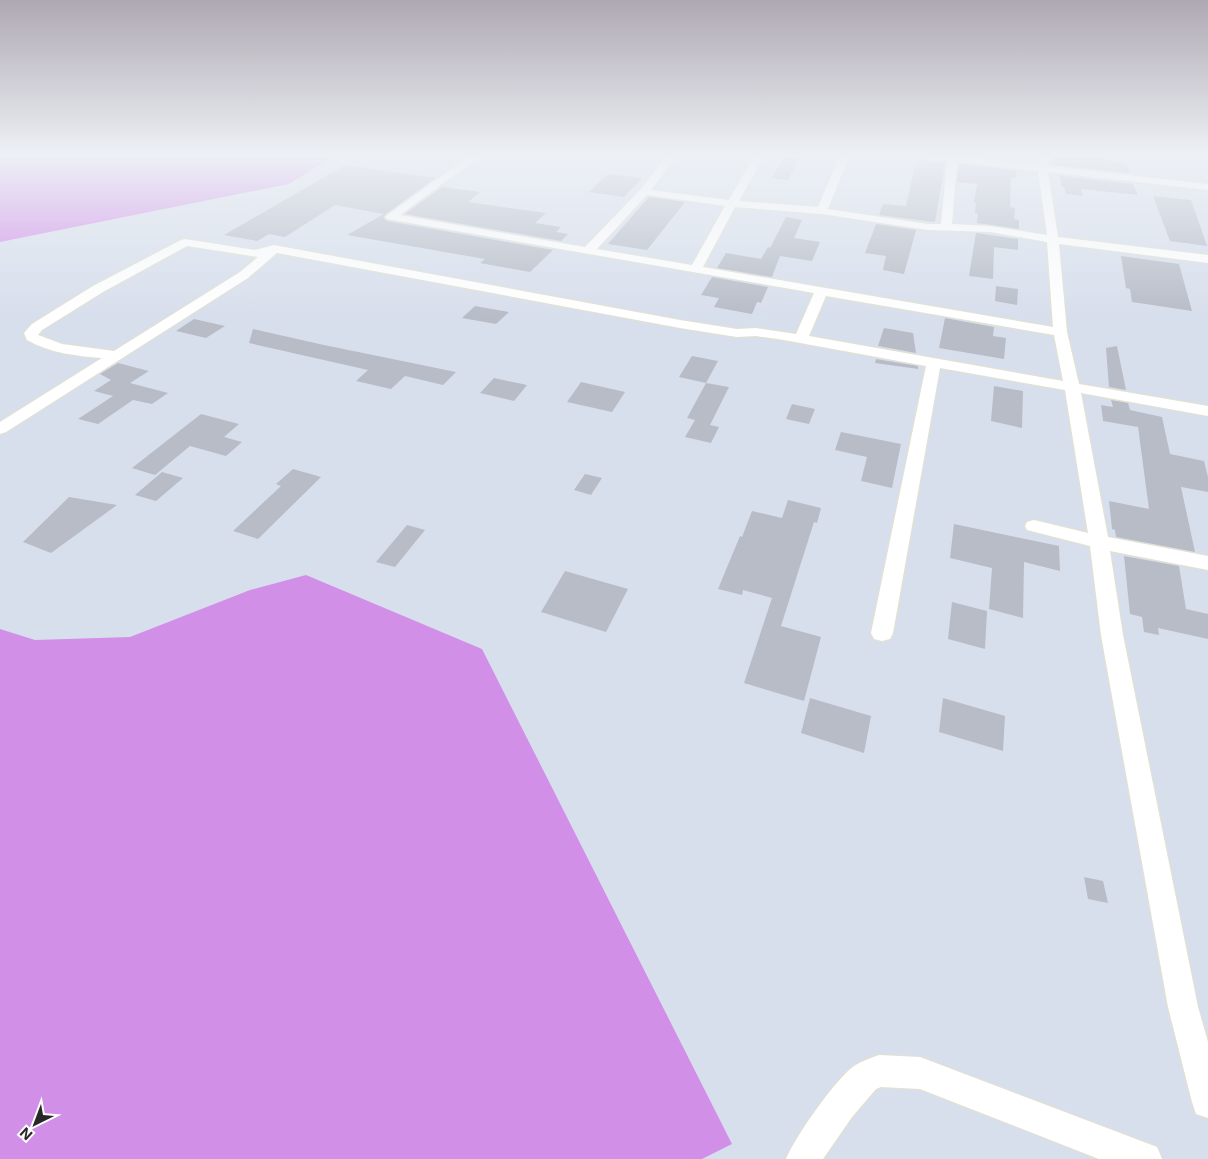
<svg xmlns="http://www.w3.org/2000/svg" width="1208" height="1159" viewBox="0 0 1208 1159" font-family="Inter,sans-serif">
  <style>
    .green { fill: #d18fe8 }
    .building { fill: #b8bcc7 }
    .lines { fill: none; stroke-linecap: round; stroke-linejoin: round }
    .minor-casing { stroke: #e3e1cd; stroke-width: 2 }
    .minor { fill: #fff; fill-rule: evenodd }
  </style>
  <rect width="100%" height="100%" fill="#d8dfec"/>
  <g class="green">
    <polygon points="0,154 338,154 289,184 0,242"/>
    <polygon points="306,575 482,649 732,1144 702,1159 0,1159 0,629 35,640 130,637 250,590"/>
  </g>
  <g class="building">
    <polygon points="786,154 802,154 788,180 772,178"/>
    <polygon points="1052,154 1105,154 1106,161 1126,163 1130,173 1053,165"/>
    <polygon points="920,160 945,163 935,222 879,215 883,204 906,206 915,166 918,166"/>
    <polygon points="959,164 1016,170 1016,178 1011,178 1010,207 1015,208 1014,219 1019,220 1019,229 977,223 978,214 975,213 976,203 974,203 977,184 957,182"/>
    <polygon points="345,165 435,178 386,214 383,217 387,221 553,250 530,272 480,263 485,259 347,235 384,214 335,205 285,237 269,234 257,241 224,235"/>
    <polygon points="608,174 642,178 624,197 589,192"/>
    <polygon points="1055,175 1133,184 1138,195 1081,189 1083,196 1066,194 1064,187 1061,186 1060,176"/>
    <polygon points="442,187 480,192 468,202 546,213 535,223 561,227 556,232 568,234 561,241 405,214"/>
    <polygon points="1153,196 1191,200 1207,246 1170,241"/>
    <polygon points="649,197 685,202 647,250 608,244"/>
    <polygon points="786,217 802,220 794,238 820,242 812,261 780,256 772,277 717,268 726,253 761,259 768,247 770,248"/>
    <polygon points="876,224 916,230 904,274 883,270 886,256 865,253"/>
    <polygon points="976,233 1018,239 1018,250 994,247 993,279 969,276"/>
    <polygon points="1121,256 1179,264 1192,311 1132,302 1130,289 1126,288"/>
    <polygon points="712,277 768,287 761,303 757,302 752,314 714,307 719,298 701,295"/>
    <polygon points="996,286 1018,289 1017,305 995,301"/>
    <polygon points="475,306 509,312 496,324 462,318"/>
    <polygon points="945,318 994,327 993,336 1006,338 1004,359 939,348"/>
    <polygon points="194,319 225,326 206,338 176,331"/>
    <polygon points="884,328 913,333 916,353 878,346"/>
    <polygon points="253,329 324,345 456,372 443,385 405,376 391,389 356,381 368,370 249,343"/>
    <polygon points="1117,346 1126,390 1109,387 1106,348"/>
    <polygon points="692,356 718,361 706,383 679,377"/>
    <polygon points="876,359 918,366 918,369 875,363"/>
    <polygon points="118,363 149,371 130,383 168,393 152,404 133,400 98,424 78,419 113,396 94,391 111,380 100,374"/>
    <polygon points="494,378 527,385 514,401 480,393"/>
    <polygon points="581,382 625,392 612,412 567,402"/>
    <polygon points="706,383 729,387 710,425 719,427 711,443 685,437 695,420 687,418"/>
    <polygon points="994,386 1023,391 1022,428 991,421"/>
    <polygon points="1111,400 1128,403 1130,410 1162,417 1170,454 1204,461 1208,477 1208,492 1181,487 1195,552 1116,537 1115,530 1112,529 1109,501 1149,509 1138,427 1103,421 1101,405 1113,407"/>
    <polygon points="792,404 815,409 809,424 786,419"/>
    <polygon points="201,414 239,424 224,437 242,442 226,456 190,446 155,475 132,468"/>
    <polygon points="841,432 901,444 892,488 861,481 867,457 835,450"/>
    <polygon points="293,469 321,477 258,539 233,531 281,486 276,484"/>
    <polygon points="162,472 183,478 156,501 135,495"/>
    <polygon points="585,474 602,478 591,495 574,490"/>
    <polygon points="69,497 117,505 51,553 23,542"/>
    <polygon points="788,500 821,508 817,523 814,522 781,626 821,637 804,701 744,683 772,598 743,590 742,595 718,589 740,536 742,537 752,511 782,518"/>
    <polygon points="954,524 1059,546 1060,571 1024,562 1023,618 989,609 992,568 950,558"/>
    <polygon points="407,525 425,530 395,567 376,562"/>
    <polygon points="1124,556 1179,566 1186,609 1208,614 1208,639 1158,628 1159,635 1144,632 1142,617 1130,614"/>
    <polygon points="565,571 628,589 606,632 541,612"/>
    <polygon points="952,602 987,611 985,649 948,639"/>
    <polygon points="810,698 871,716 864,753 801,733"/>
    <polygon points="943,698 1005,716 1003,751 939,732"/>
    <polygon points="1084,877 1103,881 1108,903 1088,899"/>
  </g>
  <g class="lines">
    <defs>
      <g id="minor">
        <path d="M472,154h11l-83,61 185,32 55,-57 28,-36h10l-27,36 78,10 26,-46h10l-26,47 79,6 22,-53h10l-22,55 100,15h13l6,-63 -33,-4 -5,-3h32l98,11 1,-11h10l-2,12 160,18v6l-160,-18 10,65 150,18v8l-149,-19 8,88 12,52 129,22v10l-127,-23 27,144 100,19v14l-98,-19 13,84 75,372 10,35v76l-12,-4 -4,-12 -24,-95 -67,-372 -11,-89 -63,-16 -2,-4 2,-4 7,-2 54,13 -23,-143 -125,-22 -47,265 -3,6 -8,2 -8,-2 -3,-6 55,-267 -142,-26 -28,-4 -19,1 -57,-9 -403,-75 -29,25 -242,154 -6,2v-12l102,-64c-26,-2 -52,-5 -75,-18l-3,-7 8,-9 61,-38 88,-46 4,-1 70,11 19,-5 406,75 57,9 19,-1 40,6 18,-41 -427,-74 -2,-2 2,-2zM957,162l81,9 9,64 -57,-9 -38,-2zM647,195l78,11 -33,59 -95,-16zM735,207l87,7 106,16 62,2 57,10 6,85 -350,-60zM187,246l71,11 -18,15 -126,79 -52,-7 -24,-9 4,-5 61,-38zM826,296l228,39 9,46 -254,-45z"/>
        <path d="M879,1055l41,2 237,90 5,12h-63l-179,-70 -39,-2 -5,2 -24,28 -29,42h-37c9,-22 49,-79 68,-93 8,-5 17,-8 25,-11z"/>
      </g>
    </defs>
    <use href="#minor" class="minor-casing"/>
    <use href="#minor" class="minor"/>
  </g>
  <linearGradient id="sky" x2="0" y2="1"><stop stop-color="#afa8b2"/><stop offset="0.49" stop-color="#edf1f6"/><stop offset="1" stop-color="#edf1f6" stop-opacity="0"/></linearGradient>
  <rect width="1208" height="316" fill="url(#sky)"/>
  <g transform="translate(35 1124) rotate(222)" stroke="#ffffff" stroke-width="4" paint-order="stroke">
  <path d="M0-4L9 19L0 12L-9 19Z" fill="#282828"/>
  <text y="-8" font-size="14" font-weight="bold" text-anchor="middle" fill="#282828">N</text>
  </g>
</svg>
